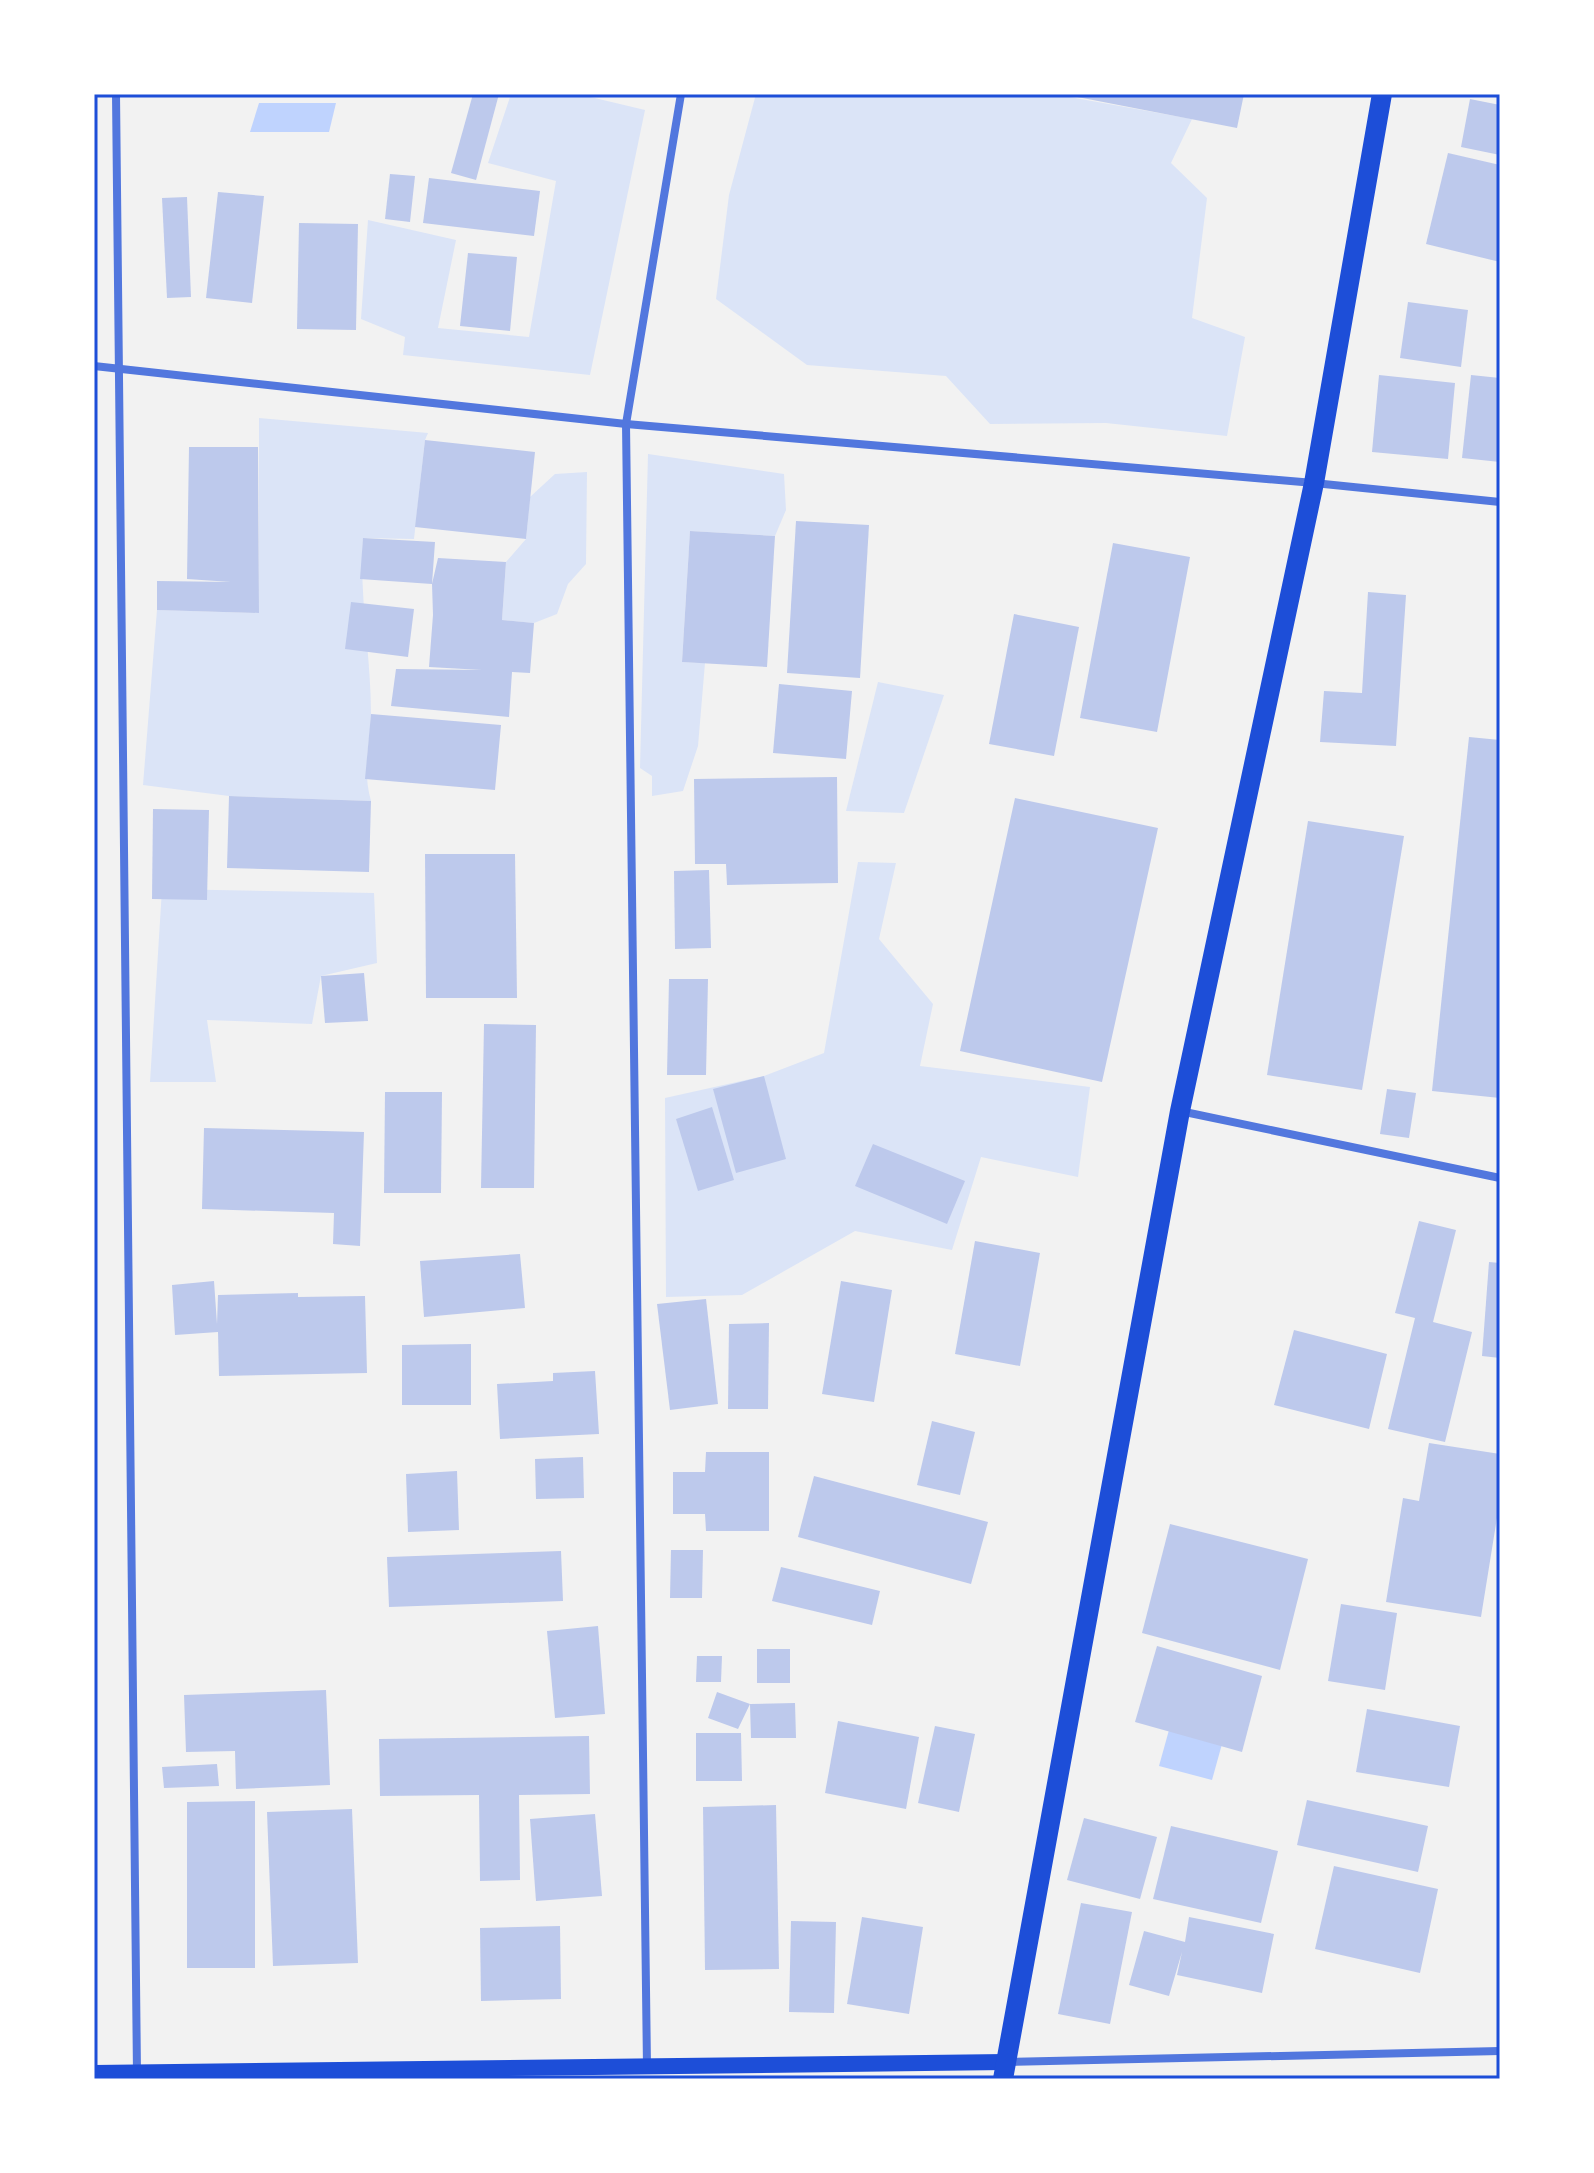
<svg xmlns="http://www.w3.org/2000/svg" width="1594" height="2173" viewBox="0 0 1594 2173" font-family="Karla,sans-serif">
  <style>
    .green { fill: #dbe4f7 }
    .water { fill: #bfd3fe }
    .building { fill: #bdc9ec }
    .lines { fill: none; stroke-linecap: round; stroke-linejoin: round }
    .minor { stroke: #5277de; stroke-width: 8 }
    .secondary { stroke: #1d4ed8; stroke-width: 16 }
    .primary { stroke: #1d4ed8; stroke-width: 20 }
    .neatline { fill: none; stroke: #1d4ed8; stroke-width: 3 }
  </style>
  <rect width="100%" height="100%" fill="#f2f2f2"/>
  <g class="green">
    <polygon points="511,94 578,94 645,110 590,375 403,355 405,337 361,319 368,220 456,240 438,328 529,337 556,181 488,163"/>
    <polygon points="756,94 1053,94 1192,119 1171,163 1207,198 1192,318 1245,337 1227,436 1106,423 990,424 946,376 807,365 716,299 729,195"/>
    <path d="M259,418l169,15 -3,7 -11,99 -51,-1c-4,61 8,116 8,176 -1,31 -9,55 0,87l-142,-5 -86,-11 14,-175 102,3z"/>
    <polygon points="648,454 784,474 786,510 775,536 690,531 682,662 705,663 698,746 683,791 652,796 652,776 640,768"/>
    <polygon points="587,472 586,564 568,584 557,614 534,623 502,620 506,562 526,539 530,497 555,474"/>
    <polygon points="878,682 944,695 904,813 846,811"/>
    <polygon points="858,862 896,863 879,939 933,1004 920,1066 1090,1087 1078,1177 981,1157 952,1250 855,1231 742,1295 666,1297 665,1098 764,1076 824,1053"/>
    <polygon points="162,889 374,893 377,963 321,976 312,1024 207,1020 216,1082 150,1082"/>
  </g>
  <g class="water">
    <polygon points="259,103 336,103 329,132 250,132"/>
    <polygon points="1169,1730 1222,1744 1212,1780 1159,1766"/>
  </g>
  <g class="building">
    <polygon points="473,94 499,94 476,180 451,173"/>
    <polygon points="1062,94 1244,94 1237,128"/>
    <polygon points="1470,99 1500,105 1500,155 1461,147"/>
    <polygon points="1448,153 1500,165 1500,262 1426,244"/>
    <polygon points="390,174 415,176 410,222 385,219"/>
    <polygon points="429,178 540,191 534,236 423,223"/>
    <polygon points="218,192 264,196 252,303 206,298"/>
    <polygon points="187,197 191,297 167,298 162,198"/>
    <polygon points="299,223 358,224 356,330 297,329"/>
    <polygon points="468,253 517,257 510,331 460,326"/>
    <polygon points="1408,302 1468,310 1461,367 1400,358"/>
    <polygon points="1379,375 1455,383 1448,459 1372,452"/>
    <polygon points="1471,375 1500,378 1500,462 1462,458"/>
    <polygon points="425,440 535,452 526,539 415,527"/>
    <polygon points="189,447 258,447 259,613 157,610 157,581 231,582 187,579"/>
    <polygon points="796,521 869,525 860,678 787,673"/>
    <polygon points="690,531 775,536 767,667 682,662"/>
    <polygon points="363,538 435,542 432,584 438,558 506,562 502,620 534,623 530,673 512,672 509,717 391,706 396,669 482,670 429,667 433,615 432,584 360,579"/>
    <polygon points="1113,543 1190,557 1157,732 1080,718"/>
    <polygon points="1368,592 1406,595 1396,746 1320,742 1324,691 1362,693"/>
    <polygon points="351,602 414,609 408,657 345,649"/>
    <polygon points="1014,614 1079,627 1054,756 989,744"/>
    <polygon points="779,684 852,691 846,759 773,753"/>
    <polygon points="371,714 501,725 495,790 365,779"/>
    <polygon points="1469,737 1500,740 1500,1098 1432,1091"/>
    <polygon points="837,777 838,883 727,885 726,864 695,864 694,779"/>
    <polygon points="229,796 371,801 369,872 227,868"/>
    <polygon points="1015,798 1158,828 1102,1082 960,1051"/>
    <polygon points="153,809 209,810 207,900 152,899"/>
    <polygon points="1308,821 1404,836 1362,1090 1267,1075"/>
    <polygon points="425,854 515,854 517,998 426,998"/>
    <polygon points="709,870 711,948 675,949 674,871"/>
    <polygon points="364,973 368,1021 325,1023 321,976"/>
    <polygon points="669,979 708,979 706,1075 667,1075"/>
    <polygon points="484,1024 536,1025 534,1188 481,1188"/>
    <polygon points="764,1076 786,1159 736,1173 713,1089"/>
    <polygon points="1387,1089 1416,1093 1409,1138 1380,1134"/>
    <polygon points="385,1092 442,1092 441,1193 384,1193"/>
    <polygon points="712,1107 734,1180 698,1191 676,1119"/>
    <polygon points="204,1128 364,1132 360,1246 333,1244 334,1213 202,1209"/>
    <polygon points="873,1144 965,1181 947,1224 855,1186"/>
    <polygon points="1419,1221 1456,1230 1433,1322 1472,1332 1445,1442 1388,1429 1415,1318 1395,1313"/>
    <polygon points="975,1241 1040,1253 1020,1366 955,1354"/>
    <polygon points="520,1254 525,1308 424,1317 420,1261"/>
    <polygon points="1489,1262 1500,1263 1500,1358 1482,1356"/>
    <polygon points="214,1281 217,1324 218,1295 298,1293 298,1297 365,1296 367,1373 219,1376 218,1332 175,1335 172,1285"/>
    <polygon points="841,1281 892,1290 874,1402 822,1394"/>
    <polygon points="706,1299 718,1404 670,1410 657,1304"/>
    <polygon points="769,1323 768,1409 728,1409 729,1324"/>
    <polygon points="1294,1330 1387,1354 1369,1429 1274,1405"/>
    <polygon points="471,1344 471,1405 402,1405 402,1345"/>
    <polygon points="595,1371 599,1434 500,1439 497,1384 553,1381 553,1373"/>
    <polygon points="932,1421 975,1432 960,1495 917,1485"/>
    <polygon points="1429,1443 1500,1454 1500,1499 1481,1617 1386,1602 1403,1498 1419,1501"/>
    <polygon points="706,1452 769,1452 769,1531 706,1531 705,1514 673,1514 673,1472 705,1472"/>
    <polygon points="583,1457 584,1498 536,1499 535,1459"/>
    <polygon points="457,1471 459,1530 408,1532 406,1474"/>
    <polygon points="814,1476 988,1522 971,1584 798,1537"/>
    <polygon points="1170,1524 1308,1559 1280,1670 1142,1633"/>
    <polygon points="671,1550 703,1550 702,1598 670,1598"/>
    <polygon points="561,1551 563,1601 389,1607 387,1557"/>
    <polygon points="781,1567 880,1591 872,1625 772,1601"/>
    <polygon points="1341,1604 1397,1613 1385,1690 1328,1681"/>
    <polygon points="598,1626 605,1714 555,1718 547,1631"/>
    <polygon points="1157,1646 1262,1676 1242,1752 1135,1722"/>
    <rect x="757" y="1649" width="33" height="34"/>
    <polygon points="697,1656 722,1656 721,1682 696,1682"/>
    <polygon points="326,1690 330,1785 236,1789 235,1751 186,1752 184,1695"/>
    <polygon points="717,1692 750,1704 795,1703 796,1738 751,1738 750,1704 738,1729 708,1718"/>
    <polygon points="1367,1709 1460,1726 1449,1787 1356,1772"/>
    <polygon points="838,1721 919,1737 906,1809 825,1793"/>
    <polygon points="935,1726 975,1734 959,1812 918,1803"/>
    <polygon points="696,1733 741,1733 742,1781 696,1781"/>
    <polygon points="589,1736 590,1794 519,1795 520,1880 480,1881 479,1795 380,1796 379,1739"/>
    <polygon points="217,1764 219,1786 164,1788 162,1767"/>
    <polygon points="1307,1800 1428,1826 1418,1872 1297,1845"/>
    <polygon points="255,1801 255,1968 187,1968 187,1802"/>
    <polygon points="776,1805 779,1969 705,1970 703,1807"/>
    <polygon points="352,1809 358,1963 273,1966 267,1812"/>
    <polygon points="595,1814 602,1896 536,1901 530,1819"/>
    <polygon points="1084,1818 1157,1837 1140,1899 1067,1880"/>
    <polygon points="1171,1826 1278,1851 1261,1923 1153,1899"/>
    <polygon points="1334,1866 1438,1889 1420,1973 1315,1949"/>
    <polygon points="1081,1903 1132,1912 1110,2024 1058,2014"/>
    <polygon points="862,1917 923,1927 909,2014 847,2004"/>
    <polygon points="1189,1917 1274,1934 1262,1993 1177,1975 1182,1952 1169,1996 1129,1985 1144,1931 1185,1942"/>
    <polygon points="791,1921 836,1922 834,2013 789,2012"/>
    <polygon points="560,1926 561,1999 481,2001 480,1928"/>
  </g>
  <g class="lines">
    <g class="minor">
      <polyline points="116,94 137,2074"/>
      <polyline points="94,366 626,424 1314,483 1500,502"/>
      <polyline points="1180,1111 1500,1178"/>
      <polyline points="1009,2062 1500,2051"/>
      <polyline points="647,2067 626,424 681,94"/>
    </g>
    <polyline class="secondary" points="94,2073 1006,2062"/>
    <polyline class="primary" points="1003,2079 1180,1111 1314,483 1382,94"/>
  </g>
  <rect width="1594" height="2173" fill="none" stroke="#ffffff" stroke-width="192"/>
  <rect x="96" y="96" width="1402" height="1981" class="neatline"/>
</svg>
